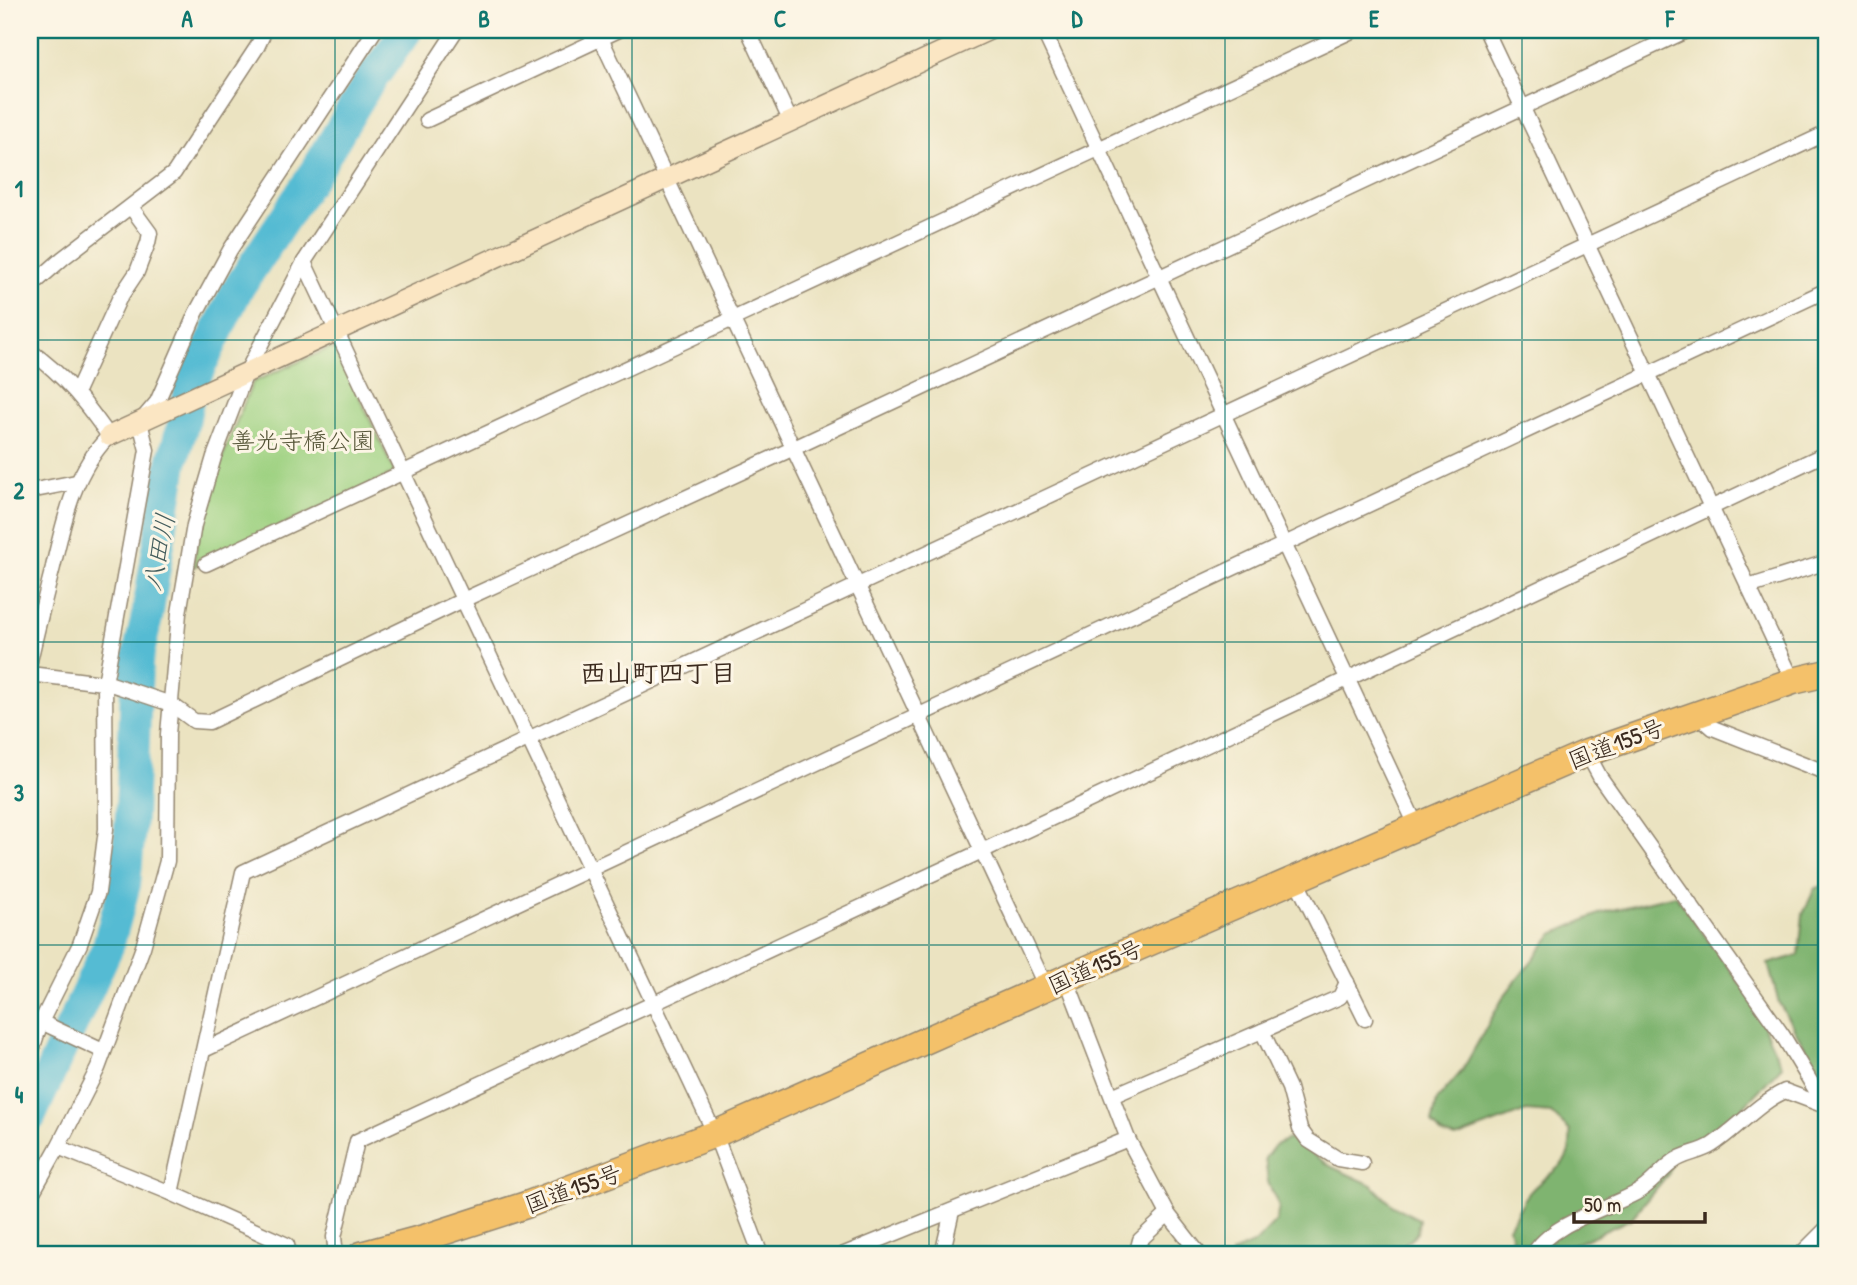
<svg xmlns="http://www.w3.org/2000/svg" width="1857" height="1285" viewBox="0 0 1857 1285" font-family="'Patrick Hand','Klee One',sans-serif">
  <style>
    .green { fill: #9fd282; stroke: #6d7e50; stroke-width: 2 }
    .forest { fill: #7fb470; stroke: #5d6f47; stroke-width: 2 }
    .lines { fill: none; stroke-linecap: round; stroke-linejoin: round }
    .river { stroke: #55bbd3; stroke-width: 32 }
    .street-casing { stroke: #938670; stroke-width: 17 }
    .secondary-casing { stroke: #938670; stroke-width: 22 }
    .highway-casing { stroke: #938670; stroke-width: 29 }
    .street { stroke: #fff; stroke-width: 14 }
    .secondary { stroke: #fbe6c3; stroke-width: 19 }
    .highway { stroke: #f4c16a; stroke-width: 26 }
    .grid { fill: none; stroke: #0f766e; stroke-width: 2; stroke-opacity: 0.55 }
    .labels { text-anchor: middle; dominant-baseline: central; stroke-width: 6; stroke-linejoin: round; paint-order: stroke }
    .park-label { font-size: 24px; fill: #545437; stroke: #fcf5e5 }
    .street-label { font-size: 24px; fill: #3b2a1e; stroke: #fcf5e5 }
    .water-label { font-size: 26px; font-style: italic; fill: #445d5d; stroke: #fcf5e5 }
    .neighbourhood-label { font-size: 26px; font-weight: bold; fill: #3b2a1e; stroke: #fcf5e5 }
    .neatline { fill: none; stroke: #0f766e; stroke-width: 2.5 }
    .grid-label { font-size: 23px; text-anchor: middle; font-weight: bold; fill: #0f766e }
  </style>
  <rect width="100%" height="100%" fill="#fcf5e5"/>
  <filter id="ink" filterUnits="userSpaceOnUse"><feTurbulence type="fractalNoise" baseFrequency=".0143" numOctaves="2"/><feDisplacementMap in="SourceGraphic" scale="14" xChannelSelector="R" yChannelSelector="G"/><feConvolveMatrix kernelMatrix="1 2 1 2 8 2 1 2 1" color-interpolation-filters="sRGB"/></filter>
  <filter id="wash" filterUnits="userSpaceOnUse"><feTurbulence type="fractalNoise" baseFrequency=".00686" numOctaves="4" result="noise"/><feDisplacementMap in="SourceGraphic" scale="28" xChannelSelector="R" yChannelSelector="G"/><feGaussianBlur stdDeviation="1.57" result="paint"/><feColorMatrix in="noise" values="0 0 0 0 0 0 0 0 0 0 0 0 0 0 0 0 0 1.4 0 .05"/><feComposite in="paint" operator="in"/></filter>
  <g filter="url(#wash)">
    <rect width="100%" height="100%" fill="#ebe3c1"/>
    <path class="green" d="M330,348l8,3 57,122 -202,94c9,-65 35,-125 60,-185z"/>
    <g class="forest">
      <polygon points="1827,885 1827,1084 1779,1003 1768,964 1799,955 1803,914 1815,888"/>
      <path d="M1675,895l75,102 32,69 -55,58 -22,15 -31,14 -5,20 -38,46 -51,23 -33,10 -33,-5 -5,-20c7,-11 12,-24 20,-34 20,-24 45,-23 41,-62l-19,-18 -25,-2 -70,27 -14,-4 -10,-11 5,-23 25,-29 42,-75 49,-62 48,-21z"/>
      <polygon points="1289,1139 1332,1167 1372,1185 1393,1206 1419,1219 1417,1233 1392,1255 1232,1255 1232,1253 1255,1243 1276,1221 1279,1207 1268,1182 1265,1158 1275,1145"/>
    </g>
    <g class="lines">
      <polyline class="river" points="30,1117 108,946 125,884 131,816 137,661 147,617 172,463 185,417 190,388 237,290 317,169 365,88 407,30"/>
    </g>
  </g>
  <g filter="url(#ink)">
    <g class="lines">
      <defs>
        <g id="street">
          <polyline points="456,30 304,262 715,1134 761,1255"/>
          <polyline points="597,30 1046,987"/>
          <polyline points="748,30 791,122"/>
          <polyline points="1043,30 1416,825"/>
          <polyline points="1486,30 1793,681"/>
          <polyline points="427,120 619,30"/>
          <polyline points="30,287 63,258 174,173 257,47 265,30"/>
          <path d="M30,351c35,25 55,51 79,85 -35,35 -45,84 -56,131 -8,31 -16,63 -23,94"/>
          <polyline points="77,391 119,299 137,272 148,243 150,233 131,207"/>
          <polyline points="30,491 76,482"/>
          <polyline points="206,564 1354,30"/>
          <polyline points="1748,587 1827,562"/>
          <polyline points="30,674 111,684 171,704 194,721 209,722 463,600 794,448 1688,30"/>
          <polyline points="1697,714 1713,728 1827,773"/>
          <polyline points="1587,753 1600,777 1783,1036 1827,1109"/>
          <polyline points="1295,878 1365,1019"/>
          <polyline points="1066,978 1128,1139 1168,1214 1200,1255"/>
          <polyline points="30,1021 41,1022 103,1051"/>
          <polyline points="1262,1031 1289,1088 1300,1129 1308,1140 1338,1159 1362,1163"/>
          <polyline points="204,1050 1827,290"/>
          <polyline points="30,1056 41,1022 80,944 98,892 106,829 105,683 147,450 140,422 157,402 196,313 230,250 375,30"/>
          <polyline points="1112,1096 1340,997 1347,982"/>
          <polyline points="58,1147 171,1193 287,1245 289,1255"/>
          <polyline points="171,1193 243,872 1827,133"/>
          <polyline points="30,1197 58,1147 98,1068 143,947 167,861 168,734 179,613 194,525 214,457 246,373 304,262"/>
          <polyline points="336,1255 334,1237 357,1141 982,851 1827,453"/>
          <polyline points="842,1255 1128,1139"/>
          <polyline points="942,1255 952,1211"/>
          <polyline points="1136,1255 1140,1240 1168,1214"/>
          <path d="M1533,1255c16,-31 73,-46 103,-62 15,-8 24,-22 37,-31 11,-9 27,-9 39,-17 26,-17 45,-41 73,-54l40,15"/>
          <polyline points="1800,1255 1827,1228"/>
        </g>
        <polyline id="secondary" points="109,436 989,30"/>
        <polyline id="highway" points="361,1255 424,1238 526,1205 715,1134 1046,987 1587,753 1793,681 1827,673"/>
      </defs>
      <use href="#street" class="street-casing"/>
      <use href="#secondary" class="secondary-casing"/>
      <use href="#highway" class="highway-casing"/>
      <use href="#street" class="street"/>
      <use href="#secondary" class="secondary"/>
      <use href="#highway" class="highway"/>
    </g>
  </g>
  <path class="grid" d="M335,30v1225M632,30v1225M929,30v1225M1225,30v1225M1522,30v1225M30,340h1797M30,642h1797M30,945h1797"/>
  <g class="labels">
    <g class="park-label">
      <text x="303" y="440">善光寺橋公園</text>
    </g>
    <g class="street-label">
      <text transform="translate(1616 743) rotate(-21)">国道155号</text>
      <text transform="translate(1095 966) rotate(-24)">国道155号</text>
      <text transform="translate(573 1188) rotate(-20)">国道155号</text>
    </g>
    <g class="water-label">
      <text transform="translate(158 552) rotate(-79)">八田川</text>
    </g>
    <g class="neighbourhood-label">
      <text x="658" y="672">西山町四丁目</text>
    </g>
  </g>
  <rect width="1857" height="1285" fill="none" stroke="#fcf5e5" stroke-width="77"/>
  <path d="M1574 1212v10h131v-10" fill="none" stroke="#3b2a1e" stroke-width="3.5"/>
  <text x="1584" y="1212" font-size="21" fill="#3b2a1e" stroke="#fcf5e5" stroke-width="5" paint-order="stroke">50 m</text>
  <rect x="38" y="38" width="1780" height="1208" class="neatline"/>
  <g class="grid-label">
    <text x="187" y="27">A</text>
    <text x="484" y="27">B</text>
    <text x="780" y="27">C</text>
    <text x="1077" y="27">D</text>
    <text x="1374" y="27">E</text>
    <text x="1670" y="27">F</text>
    <text x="19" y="197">1</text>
    <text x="19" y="499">2</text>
    <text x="19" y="801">3</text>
    <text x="19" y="1103">4</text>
  </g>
</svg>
